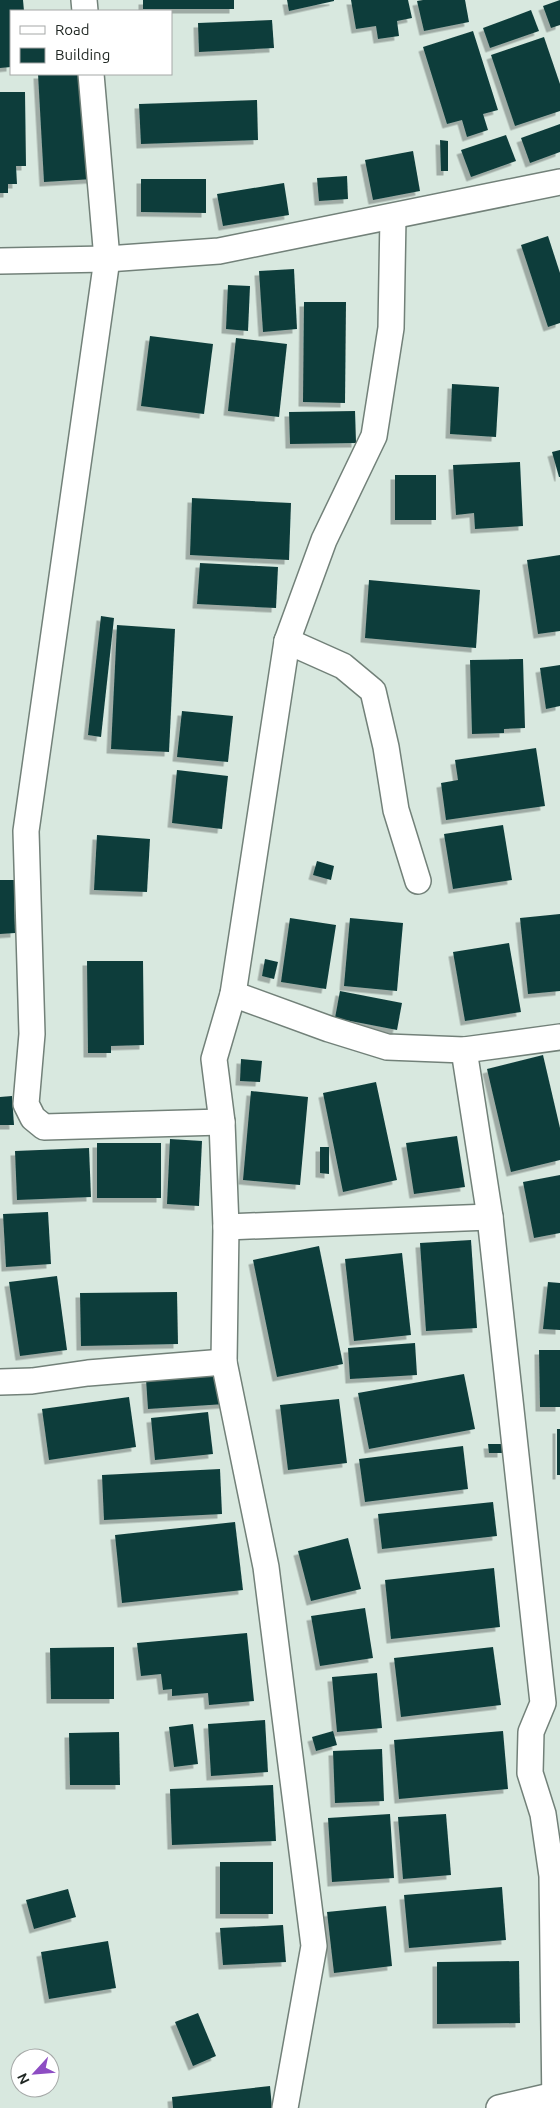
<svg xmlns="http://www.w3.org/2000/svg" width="560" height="2108" viewBox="0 0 560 2108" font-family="Ubuntu,sans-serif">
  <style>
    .building { fill: #0e3d3b; filter: url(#shadow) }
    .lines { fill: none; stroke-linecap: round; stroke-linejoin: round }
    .street-casing { stroke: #728179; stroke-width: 28 }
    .street { stroke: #fff; stroke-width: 25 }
  </style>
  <defs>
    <filter id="shadow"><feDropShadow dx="-4.5" dy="4.5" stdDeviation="0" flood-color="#0004"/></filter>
  </defs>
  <rect width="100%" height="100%" fill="#d8e8df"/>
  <g class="building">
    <polygon points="0,0 23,0 24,11 11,11 11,67 0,68"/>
    <rect x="143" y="0" width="91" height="9"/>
    <polygon points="287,0 334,0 334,1 289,11"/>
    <polygon points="351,0 408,0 412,18 397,21 399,36 378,39 376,26 356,29"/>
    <polygon points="423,0 465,0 469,22 424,31 417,1"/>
    <polygon points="560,0 560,25 551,28 543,6"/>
    <polygon points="531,10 539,31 490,48 483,28"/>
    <polygon points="272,20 274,48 199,52 198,23"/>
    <polygon points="473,31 498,110 483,114 488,130 467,137 462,120 447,124 423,47"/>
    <polygon points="544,37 560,84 560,111 515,126 491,55"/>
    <polygon points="38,74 87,74 93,179 44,182"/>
    <polygon points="0,92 25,92 26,166 16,166 17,184 8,184 8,193 0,193"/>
    <polygon points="257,100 258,140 141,144 139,104"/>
    <polygon points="560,124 560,152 530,163 521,138"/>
    <polygon points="506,135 516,161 471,177 461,150"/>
    <polygon points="440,140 448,141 448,171 441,171"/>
    <polygon points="413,151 420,191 373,200 365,160"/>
    <polygon points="347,176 348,199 319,201 317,178"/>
    <polygon points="141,179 206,179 206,213 141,212"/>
    <polygon points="284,183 289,215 223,226 217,194"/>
    <polygon points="548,236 560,273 560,323 548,327 521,245"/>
    <polygon points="294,269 297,329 263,332 259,271"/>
    <polygon points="228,285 250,286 248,331 226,329"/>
    <polygon points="304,302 346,302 345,403 303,402"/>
    <polygon points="150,336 213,344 204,414 141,406"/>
    <polygon points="236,338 287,344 279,417 228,411"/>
    <polygon points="452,384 499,387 496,437 450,434"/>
    <polygon points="355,411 356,443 290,444 289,412"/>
    <polygon points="560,450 560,477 559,477 552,452"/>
    <polygon points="520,462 523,526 475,529 474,513 456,515 453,465"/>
    <rect x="395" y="475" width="41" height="45"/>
    <polygon points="192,498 291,503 289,560 190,555"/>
    <polygon points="560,555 560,631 538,634 527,560"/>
    <polygon points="200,563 278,567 276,608 197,604"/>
    <polygon points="369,580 480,590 476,648 365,638"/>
    <polygon points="101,616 114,618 101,737 88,735"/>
    <polygon points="117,625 175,629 169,752 111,749"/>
    <polygon points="523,659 525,728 504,729 504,733 472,734 470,660"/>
    <polygon points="560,665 560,706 546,709 540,668"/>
    <polygon points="182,711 233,716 228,762 177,757"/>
    <polygon points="536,748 545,806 446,820 441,783 458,780 455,760"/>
    <polygon points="177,770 228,776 222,829 172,823"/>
    <polygon points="503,825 512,880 453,889 444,834"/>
    <polygon points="97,835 150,839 147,892 94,890"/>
    <polygon points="317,861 334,866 331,880 313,875"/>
    <polygon points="0,880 14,880 15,933 0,934"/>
    <polygon points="560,914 560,991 528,994 520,918"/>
    <polygon points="290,918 336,925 326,989 281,982"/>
    <polygon points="350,918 403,923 397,991 344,986"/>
    <polygon points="509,943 521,1012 465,1021 453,952"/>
    <polygon points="265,959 278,962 274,979 262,976"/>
    <polygon points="87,961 143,961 144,1045 111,1046 111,1053 88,1053"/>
    <polygon points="340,991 402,1003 397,1030 335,1018"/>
    <polygon points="543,1055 560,1128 560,1160 511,1172 487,1069"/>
    <polygon points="241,1059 262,1061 260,1082 240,1081"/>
    <polygon points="376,1082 397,1180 343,1192 323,1093"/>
    <polygon points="251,1091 308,1097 300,1185 243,1180"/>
    <polygon points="12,1096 14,1125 0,1125 0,1097"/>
    <polygon points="457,1136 465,1187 414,1194 406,1143"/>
    <polygon points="170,1139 202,1141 199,1206 167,1204"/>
    <rect x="97" y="1143" width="64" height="55"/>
    <polygon points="320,1147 329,1147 329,1174 320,1173"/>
    <polygon points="89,1148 91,1197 17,1200 15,1151"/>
    <polygon points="560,1175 560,1233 534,1238 523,1182"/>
    <polygon points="48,1212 51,1264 6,1267 3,1214"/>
    <polygon points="471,1240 477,1328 426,1331 420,1243"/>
    <polygon points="319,1246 343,1364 277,1377 253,1260"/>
    <polygon points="402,1253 411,1335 354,1341 345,1259"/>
    <polygon points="57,1276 67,1350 20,1356 9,1282"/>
    <polygon points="548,1282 560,1283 560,1330 543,1329"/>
    <polygon points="177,1292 178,1344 81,1346 80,1293"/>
    <polygon points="415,1343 417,1375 350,1379 348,1348"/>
    <polygon points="539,1350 560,1350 560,1407 540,1407"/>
    <polygon points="464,1374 475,1429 369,1449 358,1393"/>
    <polygon points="222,1375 225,1404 148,1409 146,1379"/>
    <polygon points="129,1397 136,1447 49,1460 42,1409"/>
    <polygon points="339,1399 347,1463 288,1470 280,1405"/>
    <polygon points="208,1412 213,1454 155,1460 151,1418"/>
    <rect x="557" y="1429" width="3" height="46"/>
    <polygon points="488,1444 502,1444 502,1453 489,1453"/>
    <polygon points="463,1446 468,1489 365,1502 359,1459"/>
    <polygon points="220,1469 222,1514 104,1520 102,1475"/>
    <polygon points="493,1502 497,1536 382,1549 378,1514"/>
    <polygon points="235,1522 243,1590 122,1603 115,1535"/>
    <polygon points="348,1538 361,1589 311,1601 298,1551"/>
    <polygon points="494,1568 500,1627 391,1639 385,1580"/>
    <polygon points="365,1608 373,1658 320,1666 311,1616"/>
    <polygon points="247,1633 254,1701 209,1705 208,1693 172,1696 172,1689 163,1690 161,1674 141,1676 137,1643"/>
    <polygon points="114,1647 114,1699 51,1699 50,1648"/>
    <polygon points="493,1647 501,1705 401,1717 394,1658"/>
    <polygon points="377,1673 382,1728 337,1732 332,1677"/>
    <polygon points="265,1720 268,1772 211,1776 208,1724"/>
    <polygon points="193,1724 198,1764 174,1767 169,1727"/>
    <polygon points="333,1731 337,1745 316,1751 312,1737"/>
    <polygon points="503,1731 508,1789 399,1799 394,1740"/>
    <polygon points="119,1732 120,1785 70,1785 69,1733"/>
    <polygon points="382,1749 384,1801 335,1803 333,1751"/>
    <polygon points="273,1785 276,1841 172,1845 170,1789"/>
    <polygon points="390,1814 394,1878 332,1882 328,1818"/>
    <polygon points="446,1814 451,1875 403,1879 398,1817"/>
    <rect x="220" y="1862" width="53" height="52"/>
    <polygon points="502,1887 506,1940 409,1948 404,1895"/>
    <polygon points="68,1889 76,1917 34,1929 26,1900"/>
    <polygon points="386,1906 392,1966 334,1973 327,1912"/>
    <polygon points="283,1925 286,1962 223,1965 220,1928"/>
    <polygon points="108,1941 116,1988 49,1999 41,1952"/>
    <polygon points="519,1961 520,2023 437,2024 437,1962"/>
    <polygon points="198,2013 216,2056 193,2066 175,2022"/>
    <polygon points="270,2086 272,2108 173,2108 172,2097"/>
  </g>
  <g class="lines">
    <defs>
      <g id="street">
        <polyline points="84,0 85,11"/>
        <polyline points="91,74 107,259 26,831 32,1034 26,1104 33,1118 44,1127 222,1122"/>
        <polyline points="0,261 107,259 219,251 560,182"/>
        <polyline points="287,641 343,666 373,691 386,747 396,810 418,881"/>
        <polyline points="233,994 329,1029 387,1047 464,1050 560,1037"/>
        <polyline points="464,1050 490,1217 543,1703 531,1732 530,1773 543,1814 552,1876 555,2108"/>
        <polyline points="226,1227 490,1217"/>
        <polyline points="0,1382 32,1381 88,1373 224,1362"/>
        <polyline points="285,2108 314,1946 266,1567 224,1362 226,1227 222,1122 214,1059 233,994 287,641 324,540 374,436 391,328 393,217"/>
        <polyline points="499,2108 555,2095"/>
      </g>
    </defs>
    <use href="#street" class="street-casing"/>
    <use href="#street" class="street"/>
  </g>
  <rect x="10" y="10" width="162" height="65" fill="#ffffff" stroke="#a5a8a7"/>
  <rect x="20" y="26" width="25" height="8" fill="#ffffff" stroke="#a5a8a7"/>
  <text x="55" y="35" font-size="15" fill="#1f2622">Road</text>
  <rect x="20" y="48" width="25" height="15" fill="#0e3d3b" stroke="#a5a8a7"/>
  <text x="55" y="60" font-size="15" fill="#1f2622">Building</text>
  <g transform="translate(35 2073) rotate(244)"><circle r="24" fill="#ffffff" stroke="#a5a8a7"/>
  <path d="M0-4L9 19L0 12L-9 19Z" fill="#8d4dc3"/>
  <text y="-8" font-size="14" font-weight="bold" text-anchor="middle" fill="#1f2622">N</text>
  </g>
</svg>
